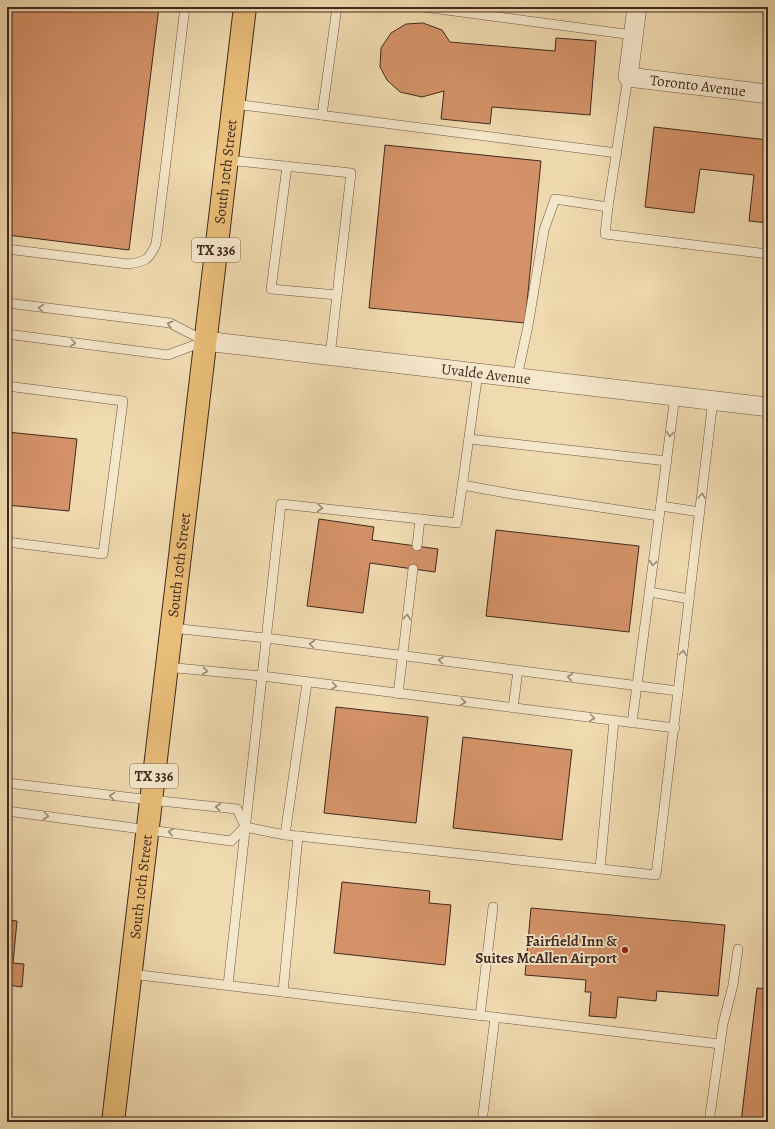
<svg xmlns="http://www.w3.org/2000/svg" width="775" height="1129" viewBox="0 0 775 1129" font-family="Alegreya,serif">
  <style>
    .building { fill: #d49268; stroke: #402920 }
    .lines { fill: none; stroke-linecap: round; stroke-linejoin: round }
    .lane-casing { stroke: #6c5544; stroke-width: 10 }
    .street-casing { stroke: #6c5544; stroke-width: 20 }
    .primary-casing { stroke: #402920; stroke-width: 24 }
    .lane { stroke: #f5e7cb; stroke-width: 9 }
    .street { stroke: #f5e7cb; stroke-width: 19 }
    .primary { stroke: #e8bd78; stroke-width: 22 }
    .oneway { stroke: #9a8876 }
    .poi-dot { fill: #8f2418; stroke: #f5e7cb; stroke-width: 1.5 }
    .labels { text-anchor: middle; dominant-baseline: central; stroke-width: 3.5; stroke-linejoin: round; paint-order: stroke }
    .shield { fill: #f5e7cb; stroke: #766253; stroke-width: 1 }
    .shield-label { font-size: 14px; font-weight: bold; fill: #402920 }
    .street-label { font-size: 15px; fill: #402920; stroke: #f5e7cb }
    .poi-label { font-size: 15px; font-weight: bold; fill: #402920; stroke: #f5e7cb; text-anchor: end }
  </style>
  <rect width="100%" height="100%" fill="#f0daaf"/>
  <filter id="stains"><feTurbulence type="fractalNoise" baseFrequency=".005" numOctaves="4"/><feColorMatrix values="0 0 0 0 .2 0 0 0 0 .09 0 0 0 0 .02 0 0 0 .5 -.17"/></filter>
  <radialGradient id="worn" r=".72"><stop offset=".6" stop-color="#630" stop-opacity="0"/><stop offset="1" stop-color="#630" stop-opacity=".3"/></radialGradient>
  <g class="building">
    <polygon points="7,7 159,7 129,250 7,235"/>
    <polygon points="423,23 442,30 450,42 555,51 556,38 596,41 590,115 492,107 490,124 441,119 444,91 422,97 400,92 387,80 380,67 381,48 391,33 406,24"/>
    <polygon points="654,127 768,140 768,223 749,221 754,175 700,169 694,213 645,207"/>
    <polygon points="385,145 541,161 525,323 369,308"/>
    <polygon points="7,432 77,439 69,511 7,505"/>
    <polygon points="319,519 374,527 372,540 438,549 435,572 370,563 363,613 307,606"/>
    <polygon points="496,530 639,546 629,632 486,616"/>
    <polygon points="336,707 428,717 416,823 324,813"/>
    <polygon points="463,737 572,750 562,840 453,828"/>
    <polygon points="342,882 430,891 429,903 451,905 445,965 334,953"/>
    <polygon points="531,908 725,925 718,996 657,991 656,1001 618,997 616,1018 589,1016 591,992 585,992 586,980 525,975"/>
    <polygon points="7,920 17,921 13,963 24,964 22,987 7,985"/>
    <polygon points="757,988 768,989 768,1122 741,1122"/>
  </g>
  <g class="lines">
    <defs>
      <g id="lane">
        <polyline points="424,7 633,35"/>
        <polyline points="628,77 608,207 605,234 768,254"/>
        <polyline points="234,104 617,153"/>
        <polyline points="322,115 337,7"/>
        <polyline points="227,160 351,173 330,356"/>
        <polyline points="287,166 271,289 337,295"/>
        <path d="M7,249l121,15c17,-2 21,-4 28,-20l29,-237"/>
        <polyline points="7,303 170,323 205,341"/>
        <polyline points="7,334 168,355 205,341"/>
        <polyline points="517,377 528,326 544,230 555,199 608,207"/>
        <polyline points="7,386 123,401 103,554 7,542"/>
        <polyline points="469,439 667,461"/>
        <polyline points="462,485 512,494 659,516"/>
        <polyline points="661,506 700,512"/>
        <polyline points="417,546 420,519"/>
        <polyline points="650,592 689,599"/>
        <polyline points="172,628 266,638 678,691"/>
        <polyline points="166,667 262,676 675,728"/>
        <polyline points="398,694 413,569"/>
        <polyline points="513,708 518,670"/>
        <polyline points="632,723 675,396"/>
        <polyline points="7,783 151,800 237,809 245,826"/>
        <polyline points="7,811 231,841 245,827"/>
        <polyline points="245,827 285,835 298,836 283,992"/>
        <polyline points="285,835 307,683"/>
        <polyline points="298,836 656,875 713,400"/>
        <polyline points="600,868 614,721"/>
        <polyline points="131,974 720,1044"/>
        <polyline points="228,985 281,504 457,523 478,373"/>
        <polyline points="480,1016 493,907"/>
        <polyline points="482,1122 495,1017"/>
        <polyline points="709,1122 723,1024 733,985 738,949"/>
      </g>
      <g id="street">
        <path id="s1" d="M637,7l-9,70 140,17"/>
        <path id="s2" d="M205,341l563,66"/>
      </g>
      <g id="primary">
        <path id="s3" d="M113,1122l132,-1115"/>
      </g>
    </defs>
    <use href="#lane" class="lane-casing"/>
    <use href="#street" class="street-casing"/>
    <use href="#primary" class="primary-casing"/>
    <use href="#lane" class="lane"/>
    <use href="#street" class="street"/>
    <use href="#primary" class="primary"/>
  </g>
  <defs><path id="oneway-chevron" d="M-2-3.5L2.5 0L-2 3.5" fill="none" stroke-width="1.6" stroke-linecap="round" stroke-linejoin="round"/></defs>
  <g class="oneway">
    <use href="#oneway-chevron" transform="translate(41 308) rotate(-173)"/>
    <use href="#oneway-chevron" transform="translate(170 324) rotate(-162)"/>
    <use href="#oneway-chevron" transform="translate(73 343) rotate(7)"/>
    <use href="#oneway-chevron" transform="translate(670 434) rotate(98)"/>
    <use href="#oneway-chevron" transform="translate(702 496) rotate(-83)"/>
    <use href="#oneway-chevron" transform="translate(320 508) rotate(6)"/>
    <use href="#oneway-chevron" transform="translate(653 563) rotate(97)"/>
    <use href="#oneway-chevron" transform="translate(407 617) rotate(-83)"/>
    <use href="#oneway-chevron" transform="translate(312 644) rotate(-173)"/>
    <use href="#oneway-chevron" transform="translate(683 653) rotate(-83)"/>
    <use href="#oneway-chevron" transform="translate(441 660) rotate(-173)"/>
    <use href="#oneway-chevron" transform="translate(205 671) rotate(6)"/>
    <use href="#oneway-chevron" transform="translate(570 677) rotate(-173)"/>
    <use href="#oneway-chevron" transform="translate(334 686) rotate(7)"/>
    <use href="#oneway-chevron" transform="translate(463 702) rotate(7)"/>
    <use href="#oneway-chevron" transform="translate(592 718) rotate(7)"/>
    <use href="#oneway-chevron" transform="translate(112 796) rotate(-173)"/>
    <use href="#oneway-chevron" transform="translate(218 807) rotate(-174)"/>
    <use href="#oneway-chevron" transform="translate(46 816) rotate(7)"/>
    <use href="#oneway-chevron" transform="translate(171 832) rotate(-172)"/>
  </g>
  <circle class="poi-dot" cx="625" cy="950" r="4"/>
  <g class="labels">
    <g class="shield">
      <rect x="192" y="238" width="48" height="24" rx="3"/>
      <rect x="130" y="764" width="48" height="24" rx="3"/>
    </g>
    <g class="shield-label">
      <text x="216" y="250">TX 336</text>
      <text x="154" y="776">TX 336</text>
    </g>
    <g class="street-label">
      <text stroke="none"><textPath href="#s1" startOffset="141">Toronto Avenue</textPath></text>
      <text stroke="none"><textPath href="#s3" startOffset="957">South 10th Street</textPath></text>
      <text stroke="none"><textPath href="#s2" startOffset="283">Uvalde Avenue</textPath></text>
      <text stroke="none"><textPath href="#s3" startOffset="561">South 10th Street</textPath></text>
      <text stroke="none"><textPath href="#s3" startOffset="237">South 10th Street</textPath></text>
    </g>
    <g class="poi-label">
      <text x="617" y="941">Fairfield Inn &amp;<tspan x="617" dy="17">Suites McAllen Airport</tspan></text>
    </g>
  </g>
  <rect width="775" height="1129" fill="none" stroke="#f0daaf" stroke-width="24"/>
  <rect x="8" y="8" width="759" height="1113" fill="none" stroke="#402920" stroke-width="2"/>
  <rect x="12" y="12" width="751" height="1105" fill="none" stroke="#402920"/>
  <rect width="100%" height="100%" filter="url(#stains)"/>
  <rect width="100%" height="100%" fill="url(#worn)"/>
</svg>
